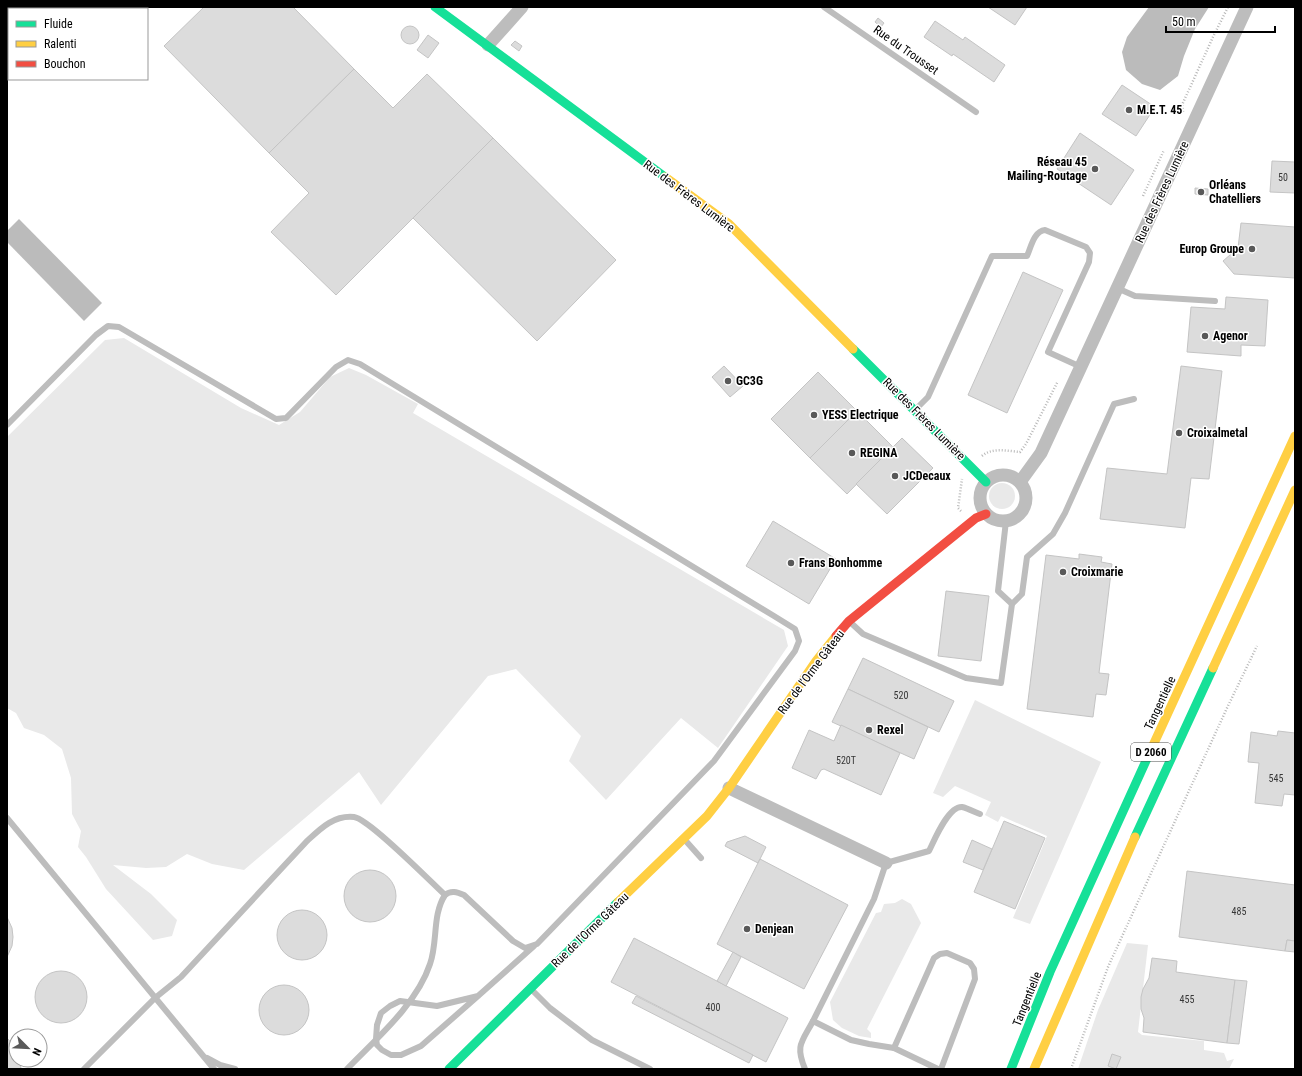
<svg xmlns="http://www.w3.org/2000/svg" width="1302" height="1076" viewBox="0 0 1302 1076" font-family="'Roboto Condensed',sans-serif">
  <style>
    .green { fill: #e9e9e9 }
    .water { fill: #bbb }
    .building { fill: #dcdcdc; stroke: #c4c4c4 }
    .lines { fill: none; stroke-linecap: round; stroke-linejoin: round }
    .path { stroke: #b8b8b8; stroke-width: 2.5; stroke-dasharray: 1 2; stroke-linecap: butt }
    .lane { stroke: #bdbdbd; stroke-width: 6 }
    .street { stroke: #bdbdbd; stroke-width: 13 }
    .fast { stroke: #16e098; stroke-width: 9 }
    .slow { stroke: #ffcf43; stroke-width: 9 }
    .jam { stroke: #f24e42; stroke-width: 9 }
    .poi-dot { fill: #595959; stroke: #fff; stroke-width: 1.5 }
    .labels { text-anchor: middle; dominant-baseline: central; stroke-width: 3; stroke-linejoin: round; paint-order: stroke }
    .number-label { font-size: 10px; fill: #373737 }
    .shield { fill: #fff; stroke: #4c4c4c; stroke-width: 1 }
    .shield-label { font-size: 11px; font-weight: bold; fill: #000 }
    .street-label { font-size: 12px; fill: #000; stroke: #fff }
    .poi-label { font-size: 12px; font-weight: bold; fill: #000; stroke: #fff; text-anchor: start }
  </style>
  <rect width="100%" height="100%" fill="#fff"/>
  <g class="green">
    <polygon points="124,338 241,408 279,425 300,412 330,377 349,368 366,375 418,404 413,413 784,630 788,646 718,748 681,718 606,800 569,761 581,736 516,669 488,676 381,805 359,772 244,870 212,864 187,854 166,867 146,868 113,865 151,894 177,920 172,936 153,940 106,889 86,857 78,847 81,831 72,814 71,778 62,749 44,735 24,728 16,713 7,708 7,437 105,340"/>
    <circle cx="1002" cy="496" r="13"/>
    <polygon points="975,700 1101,762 1030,924 1013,918 1047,836 1001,816 998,822 985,815 991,802 955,786 943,797 933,793"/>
    <polygon points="902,899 911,904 921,923 867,1029 871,1033 871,1038 859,1036 842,1028 833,1020 830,1002 876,913 881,912 884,904 895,903"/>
    <polygon points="1127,943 1148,945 1138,1032 1142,1035 1204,1041 1204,1050 1224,1053 1227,1061 1234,1059 1229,1069 1078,1069 1098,1010"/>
  </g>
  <g class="water">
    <polygon points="1149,7 1209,7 1195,29 1184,56 1178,76 1160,90 1142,84 1126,70 1122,52 1127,37"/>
    <polygon points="19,219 102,303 84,321 7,242 7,231"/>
  </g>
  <g class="building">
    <polygon points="204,7 293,7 354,69 269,153 164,46"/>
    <polygon points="988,7 1027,7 1015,25"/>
    <polygon points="878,18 884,23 881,27 875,22"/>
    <polygon points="935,21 963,40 965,37 1005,65 994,82 953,54 952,56 924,37"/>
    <circle cx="410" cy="35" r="9"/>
    <polygon points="428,35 439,43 428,58 417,50"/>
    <polygon points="515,41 522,46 519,51 511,45"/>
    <polygon points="354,69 393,108 427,74 493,138 336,295 271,232 309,193 269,153"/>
    <polygon points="1122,85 1155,107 1136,136 1102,114"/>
    <polygon points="1080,133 1134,170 1111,205 1057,169"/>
    <polygon points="493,138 616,260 537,341 413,218"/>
    <polygon points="1272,161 1295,162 1295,193 1270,192"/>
    <polygon points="1195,188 1208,189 1208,195 1195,194"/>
    <polygon points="1241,223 1295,227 1295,278 1234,274 1223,261 1238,248"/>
    <polygon points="1023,272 1063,290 1007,413 968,395"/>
    <polygon points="1226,297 1268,300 1265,346 1241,345 1241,356 1187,352 1191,307 1225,309"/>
    <polygon points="724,366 743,386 730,397 712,377"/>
    <polygon points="1181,366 1222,371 1209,479 1191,478 1185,528 1100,519 1107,468 1167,474"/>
    <polygon points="818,372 857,411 810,458 771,419"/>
    <polygon points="857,411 893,447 847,494 810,458"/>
    <polygon points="902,438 933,468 887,514 856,484"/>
    <polygon points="773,521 836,559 809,604 746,566"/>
    <polygon points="1079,554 1102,557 1101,562 1112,564 1099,673 1109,674 1106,695 1096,694 1093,717 1027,709 1046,555 1079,559"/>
    <polygon points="946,591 989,596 981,661 938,656"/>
    <polygon points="863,658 954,701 939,732 848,689"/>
    <polygon points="848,689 928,727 914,759 832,722"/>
    <polygon points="841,725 900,753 881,795 824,769 821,770 816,779 792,768 809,730 834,741"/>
    <polygon points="1278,731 1295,733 1295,795 1284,794 1282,806 1255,803 1259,763 1248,762 1251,732 1277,736"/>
    <polygon points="1004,821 1045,838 1015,909 974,892"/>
    <polygon points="745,836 766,847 758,863 725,846 727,842"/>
    <polygon points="972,840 992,849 983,870 963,862"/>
    <polygon points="760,859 848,905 804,989 717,944"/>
    <circle cx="370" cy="896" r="26"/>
    <polygon points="1187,871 1295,885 1295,941 1287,940 1285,951 1179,937"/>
    <circle cx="302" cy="935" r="25"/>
    <polygon points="7,917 12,928 13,937 12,946 7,957"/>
    <polygon points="634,938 788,1018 766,1062 611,982"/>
    <polygon points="1287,940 1295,941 1295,952 1285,951"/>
    <polygon points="733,952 741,957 726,986 717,981"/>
    <polygon points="1152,958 1177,961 1176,972 1235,980 1227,1043 1143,1032 1144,1018 1141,1009 1141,997 1143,989 1149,978"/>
    <circle cx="61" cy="997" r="26"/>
    <polygon points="1235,980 1247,981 1239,1044 1227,1043"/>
    <circle cx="284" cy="1010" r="25"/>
    <polygon points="636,996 753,1055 749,1063 632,1003"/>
    <polygon points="7,1038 16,1048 16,1060 20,1060 21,1069 7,1069"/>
    <polygon points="1112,1054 1121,1057 1116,1069 1108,1066"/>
  </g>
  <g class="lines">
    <g class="path">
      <polyline points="1183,112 1182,105 1213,37 1228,7"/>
      <polyline points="1143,196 1164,150"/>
      <path d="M982,456c10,-9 26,-5 38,-4l6,-8 32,-63"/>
      <polyline points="961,511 958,508 962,479"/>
      <polyline points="1071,1069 1108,967 1227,708 1257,646"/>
    </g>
    <g class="lane">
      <polyline points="824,7 976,112"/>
      <polyline points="1117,288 1135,296 1215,301"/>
      <path d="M916,409l12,-12 64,-141h35c4,-9 7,-25 18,-26l41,17 4,6 -1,9 -41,90 33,15"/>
      <path d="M7,425l89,-90 12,-9 11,1 157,92 10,-1 50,-51 12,-7 12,4 414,252 21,13 4,12 -4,10 -81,110 -177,183 -12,4 -12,-7 -49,-46c-7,-3 -13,-5 -19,0"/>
      <polyline points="1006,521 998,591 1012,604"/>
      <polyline points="850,622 863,634 966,678 1001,683 1012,604 1022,594 1027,557 1053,534 1065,513 1114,404 1134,399"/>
      <polyline points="7,818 214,1069"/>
      <polyline points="685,840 701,858"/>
      <polyline points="532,990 550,1008 592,1040 650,1069"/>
      <polyline points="478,996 437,1006 400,1001 390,1006 381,1013 377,1025 376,1039 377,1045 382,1050 391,1055 401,1055 421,1046 478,996 534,946"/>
      <polyline points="894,1048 934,958 940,954 947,953 970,963 974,969 975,979 941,1069"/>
      <polyline points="207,1058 220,1065 235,1069"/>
      <path d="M84,1069l71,-71 26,-21 126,-136c14,-13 27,-26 47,-24 15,2 76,64 91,78 -13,20 -7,47 -15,69 -13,40 -54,75 -83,105"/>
      <path d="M805,1069c-10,-24 -3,-27 8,-48"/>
      <path d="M938,1069l-44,-21 -25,-4 -18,-4 -38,-19 61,-122 12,-36 43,-12c5,-10 19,-45 33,-44 5,1 13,5 18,7"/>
    </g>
    <g class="street">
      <polyline points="488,45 522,7"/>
      <circle cx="1003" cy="498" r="23"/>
      <polyline points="1020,482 1041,453 1247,7"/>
      <polyline points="729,788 886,863"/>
    </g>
    <g class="fast">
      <polyline points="435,7 665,177"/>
      <polyline points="853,349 986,482"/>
      <polyline points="1135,837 1213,668"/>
      <polyline points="449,1069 618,902"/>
      <polyline points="1011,1069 1050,972 1150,752"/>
    </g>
    <g class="slow">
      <polyline points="665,177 729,224 853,349"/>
      <polyline points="1213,668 1295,490"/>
      <polyline points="1150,752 1295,436"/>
      <polyline points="618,902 707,816 729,788 816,661 836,636"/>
      <polyline points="1034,1069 1135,837"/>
    </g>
    <polyline class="jam" points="836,636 849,621 976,518 986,514"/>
  </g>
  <g class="poi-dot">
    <circle cx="1129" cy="110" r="4"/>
    <circle cx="1095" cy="169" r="4"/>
    <circle cx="1201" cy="192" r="4"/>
    <circle cx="1252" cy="249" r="4"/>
    <circle cx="1205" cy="336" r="4"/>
    <circle cx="728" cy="381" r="4"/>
    <circle cx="814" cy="415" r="4"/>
    <circle cx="1179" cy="433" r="4"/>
    <circle cx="852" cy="453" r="4"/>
    <circle cx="895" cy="476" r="4"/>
    <circle cx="791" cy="563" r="4"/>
    <circle cx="1063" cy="572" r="4"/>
    <circle cx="869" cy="730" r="4"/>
    <circle cx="747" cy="929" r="4"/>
  </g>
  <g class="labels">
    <g class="number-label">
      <text x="1283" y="177">50</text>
      <text x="901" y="695">520</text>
      <text x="846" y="760">520T</text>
      <text x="1276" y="778">545</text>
      <text x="1239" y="911">485</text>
      <text x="1187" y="999">455</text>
      <text x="713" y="1007">400</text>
    </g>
    <rect class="shield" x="1131" y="743" width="40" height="18" rx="3"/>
    <g class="shield-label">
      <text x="1151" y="752">D 2060</text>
    </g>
    <g class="street-label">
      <text transform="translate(906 50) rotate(35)">Rue du Trousset</text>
      <text transform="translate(1162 192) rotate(-65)">Rue des Frères Lumière</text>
      <text transform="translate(689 196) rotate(37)">Rue des Frères Lumière</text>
      <text transform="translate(924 419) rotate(45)">Rue des Frères Lumière</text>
      <text transform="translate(811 672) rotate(-53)">Rue de l'Orme Gâteau</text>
      <text transform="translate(1160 703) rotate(-65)">Tangentielle</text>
      <text transform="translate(590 930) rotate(-44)">Rue de l'Orme Gâteau</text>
      <text transform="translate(1027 999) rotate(-68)">Tangentielle</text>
    </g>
    <g class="poi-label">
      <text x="1137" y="110">M.E.T. 45</text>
      <text x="1087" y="162" text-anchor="end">Réseau 45<tspan x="1087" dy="14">Mailing-Routage</tspan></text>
      <text x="1209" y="185">Orléans<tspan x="1209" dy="14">Chatelliers</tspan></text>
      <text x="1244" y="249" text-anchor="end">Europ Groupe</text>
      <text x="1213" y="336">Agenor</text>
      <text x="736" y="381">GC3G</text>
      <text x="822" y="415">YESS Electrique</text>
      <text x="1187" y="433">Croixalmetal</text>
      <text x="860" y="453">REGINA</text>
      <text x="903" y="476">JCDecaux</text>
      <text x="799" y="563">Frans Bonhomme</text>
      <text x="1071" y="572">Croixmarie</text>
      <text x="877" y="730">Rexel</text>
      <text x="755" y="929">Denjean</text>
    </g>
  </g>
  <rect width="1302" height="1076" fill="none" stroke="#000000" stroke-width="16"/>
  <rect x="8" y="8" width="140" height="72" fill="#ffffff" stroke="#999999"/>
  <rect x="16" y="21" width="20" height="6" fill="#16e098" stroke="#999999"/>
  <text x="44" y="28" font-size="12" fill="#000000">Fluide</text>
  <rect x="16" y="41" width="20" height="6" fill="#ffcf43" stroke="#999999"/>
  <text x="44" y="48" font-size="12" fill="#000000">Ralenti</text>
  <rect x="16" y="61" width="20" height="6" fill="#f24e42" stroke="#999999"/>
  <text x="44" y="68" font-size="12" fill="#000000">Bouchon</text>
  <g transform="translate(28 1048) rotate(114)"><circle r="19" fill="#ffffff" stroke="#999999"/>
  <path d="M0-3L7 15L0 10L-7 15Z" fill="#595959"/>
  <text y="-6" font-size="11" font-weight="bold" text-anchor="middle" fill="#000000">N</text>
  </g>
  <path d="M1166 26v6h109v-6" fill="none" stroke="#000000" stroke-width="2"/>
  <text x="1172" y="26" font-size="12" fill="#000000" stroke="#ffffff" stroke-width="3" paint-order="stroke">50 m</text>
</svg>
